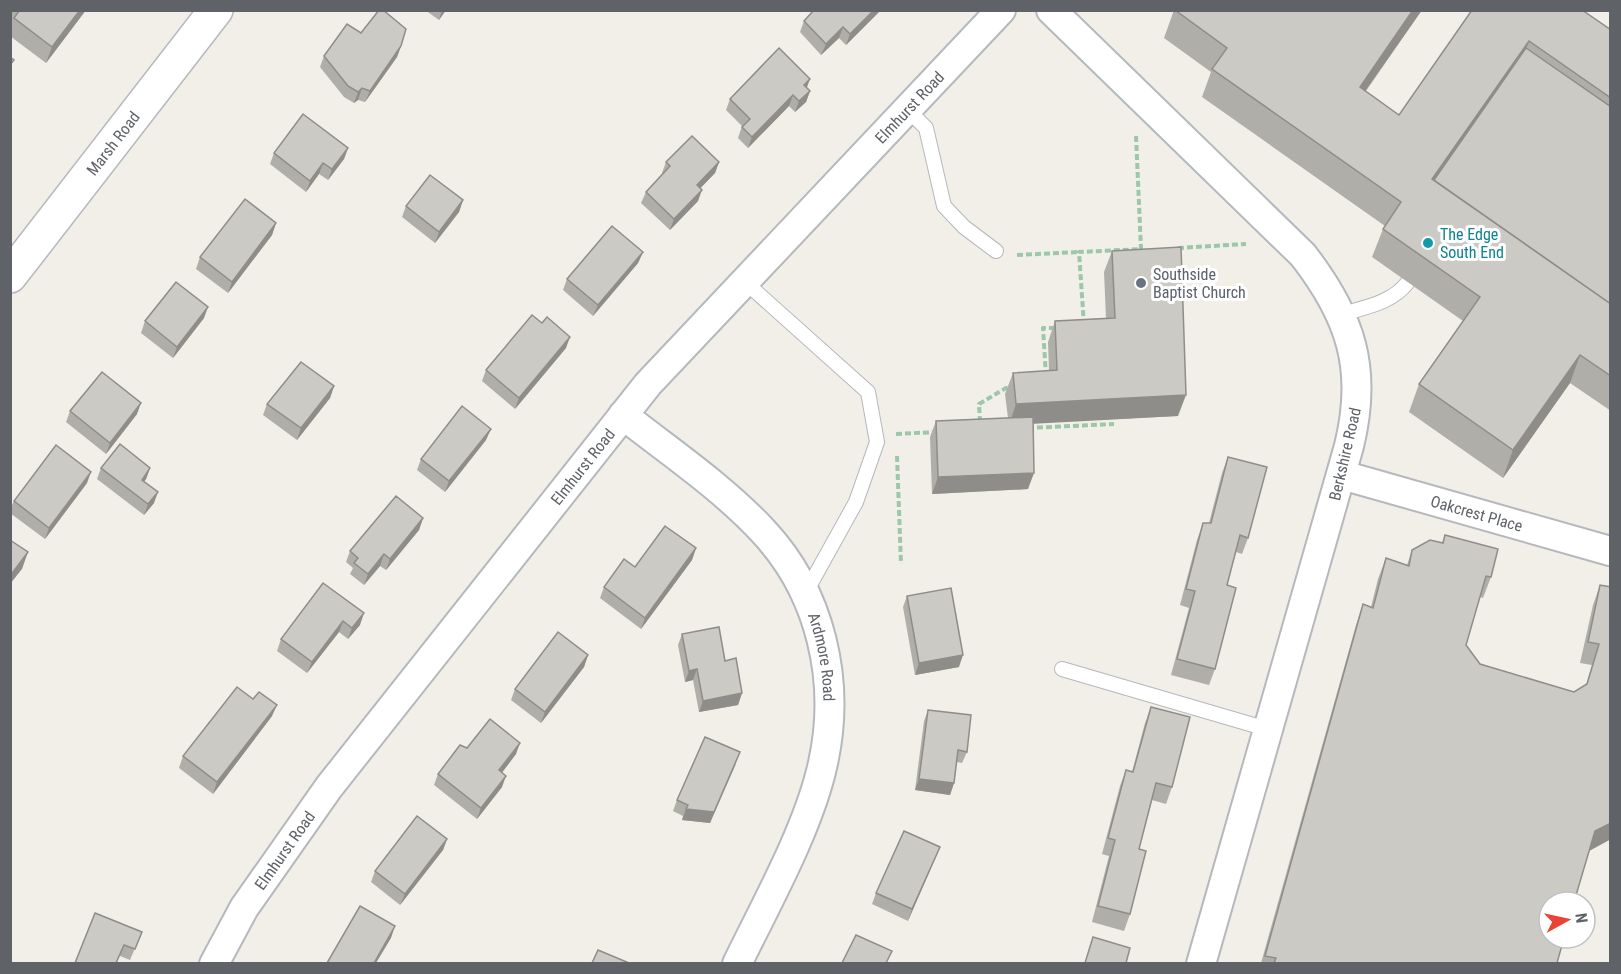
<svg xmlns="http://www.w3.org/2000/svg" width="1621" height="974" viewBox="0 0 1621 974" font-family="'Roboto Condensed',sans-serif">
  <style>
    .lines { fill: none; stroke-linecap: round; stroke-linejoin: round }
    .service-casing { stroke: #b5b8bc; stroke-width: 16 }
    .minor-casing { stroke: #b5b8bc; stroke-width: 32 }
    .tertiary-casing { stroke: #b5b8bc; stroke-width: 36 }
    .path { stroke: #9cc7a9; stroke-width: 4; stroke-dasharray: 6 3; stroke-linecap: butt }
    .service { stroke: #fff; stroke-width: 14 }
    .minor { stroke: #fff; stroke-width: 28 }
    .tertiary { stroke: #fff; stroke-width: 33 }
    .wall { fill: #afaea9 }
    .shaded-wall { fill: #8f8d8a }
    .building { fill: #cccac5; stroke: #8f8d8a; stroke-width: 1.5 }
    .culture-dot { fill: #0f9aa8; stroke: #fff; stroke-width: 2 }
    .worship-dot { fill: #6b7280; stroke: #fff; stroke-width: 2 }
    .labels { text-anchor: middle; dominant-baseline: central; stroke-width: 6; stroke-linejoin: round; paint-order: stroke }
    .street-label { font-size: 16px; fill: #5f6368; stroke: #fff }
    .culture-label { font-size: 16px; fill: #0d838f; stroke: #fff; text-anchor: start }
    .worship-label { font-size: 16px; fill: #5b616d; stroke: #fff; text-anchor: start }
  </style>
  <rect width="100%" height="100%" fill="#f1efe8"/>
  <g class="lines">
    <defs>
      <g id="service">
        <polyline points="907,109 926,128 944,206 964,227 996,251"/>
        <polyline points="744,281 868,392 877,442 856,502 806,592"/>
        <path d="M1342,314c24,-7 50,-11 66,-32"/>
        <polyline points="1062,669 1267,729"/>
      </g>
      <g id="minor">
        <path d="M1051,10l252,245c48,62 65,114 46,191l-148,518"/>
        <path id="s1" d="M623,415c47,37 99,72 140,116 58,62 78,150 60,232 -14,65 -57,141 -86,201"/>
        <path id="s2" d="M1342,475l268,76"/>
        <path id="s3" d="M214,964l30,-56 85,-121 319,-403 353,-374"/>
      </g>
      <g id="tertiary">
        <path id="s4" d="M10,276l206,-266"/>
      </g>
    </defs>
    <use href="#service" class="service-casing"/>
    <use href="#minor" class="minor-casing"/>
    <use href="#tertiary" class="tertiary-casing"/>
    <g class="path">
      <polyline points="1136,136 1141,249"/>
      <polyline points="1178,248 1246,244"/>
      <polyline points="1017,255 1079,252"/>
      <polyline points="1084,325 1079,252 1143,249"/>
      <polyline points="1046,376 1043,328 1057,328"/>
      <polyline points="980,422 979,404 1006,388 1012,388"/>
      <polyline points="1028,428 1114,424"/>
      <polyline points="896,434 937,432"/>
      <polyline points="897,456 901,564"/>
    </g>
    <use href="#service" class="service"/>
    <use href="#minor" class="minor"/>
    <use href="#tertiary" class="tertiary"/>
  </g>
  <g class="wall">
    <polygon points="10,10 86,10 46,63 10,36 11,26 10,25"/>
    <polygon points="425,10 446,10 439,20"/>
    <polygon points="814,10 881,10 846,45 839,38 821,55 800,32 804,21"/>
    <polygon points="1174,10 1422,10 1366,91 1399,115 1472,10 1611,30 1611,411 1570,383 1503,478 1409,412 1419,384 1463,321 1372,257 1383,229 1385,226 1202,97 1211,72 1164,38"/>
    <polygon points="361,33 401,46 397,57 365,102 358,100 354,103 344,97 320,67 324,56"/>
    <polygon points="807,88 810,91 806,102 795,112 789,106 748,148 738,138 742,126 726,110 730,99"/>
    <polygon points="348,148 344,159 328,180 319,174 306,192 270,164 274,153"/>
    <polygon points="666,162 719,162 715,173 700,188 698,201 670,230 641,203 646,192 663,173 662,173"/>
    <polygon points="463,200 459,212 435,243 402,217 406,206"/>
    <polygon points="276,223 272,235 228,293 196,269 200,257"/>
    <polygon points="1112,251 1178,416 1033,423 1028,489 932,494 930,437 936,421 1008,418 1005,394 1013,373 1049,371 1048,342 1055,321 1106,318 1104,272"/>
    <polygon points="643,252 638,263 593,316 563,290 567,279"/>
    <polygon points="204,318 173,358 141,333 145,321"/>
    <polygon points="566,348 515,409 482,381 486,370"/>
    <polygon points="334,386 330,398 297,440 263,415 267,404"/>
    <polygon points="70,411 137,414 106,454 66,422"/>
    <polygon points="486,440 445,492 417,470 421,459"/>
    <polygon points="1228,457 1248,538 1242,554 1236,552 1227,585 1215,669 1209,685 1171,675 1189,608 1180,605 1197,540 1203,523 1209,523 1222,473"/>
    <polygon points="101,468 150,468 146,479 144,482 154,503 144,515 97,479"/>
    <polygon points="87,483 45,539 10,513 10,509 14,501"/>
    <polygon points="423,518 419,530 386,570 380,566 364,585 350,574 353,568 346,562 350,551"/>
    <polygon points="1445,535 1491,577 1483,598 1480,597 1466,645 1480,664 1574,692 1586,685 1592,665 1580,663 1593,605 1600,585 1611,587 1611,839 1589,851 1557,963 1261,963 1356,625 1363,604 1371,607 1378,579 1386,558 1407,565 1412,550 1442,543"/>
    <polygon points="696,548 692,560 641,629 600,598 604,587 635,567"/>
    <polygon points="323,583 360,625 348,639 339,632 307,673 277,651 281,639"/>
    <polygon points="907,596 959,667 915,675 903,607"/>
    <polygon points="682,634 725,661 742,693 738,705 699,712 693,680 685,682 678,645"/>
    <polygon points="588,655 584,667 541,723 511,700 515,689"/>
    <polygon points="1151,707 1172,787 1166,804 1152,800 1139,849 1130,914 1124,931 1092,922 1109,856 1102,854 1120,786 1126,770 1132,772 1145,723"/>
    <polygon points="928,710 967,752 962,763 957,762 954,783 950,795 915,790 924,721"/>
    <polygon points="272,716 213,794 179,768 183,756"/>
    <polygon points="467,748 516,754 502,772 502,787 477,819 434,785 438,774"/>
    <polygon points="736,764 710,823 682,820 683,816 673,811 677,800"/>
    <polygon points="447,839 443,850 400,905 371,882 375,871"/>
    <polygon points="940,847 908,921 872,904 876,893"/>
    <polygon points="142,932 130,960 120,956 75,963"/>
  </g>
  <g class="shaded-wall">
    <polygon points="80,10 86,10 46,63 52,47"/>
    <polygon points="442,10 446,10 439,20"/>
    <polygon points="874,10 881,10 846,45 850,34"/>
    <polygon points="1413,10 1422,10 1349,114 1360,87"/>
    <polygon points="843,27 839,38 821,55 826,44"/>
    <polygon points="1529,41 1519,68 1435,190 1432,179"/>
    <polygon points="401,46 397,57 365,102 370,91"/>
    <polygon points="810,79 806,90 804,85"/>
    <polygon points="362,88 358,100 354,103 358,92"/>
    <polygon points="810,91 806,102 795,112 799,101"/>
    <polygon points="793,95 789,106 748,148 752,137"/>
    <polygon points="348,148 344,159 328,180 332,169"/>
    <polygon points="719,162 715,173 693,196 697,185"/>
    <polygon points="323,163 319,174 306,192 310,181"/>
    <polygon points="702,190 698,201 670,230 674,219"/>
    <polygon points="463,200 459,212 435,243 439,232"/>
    <polygon points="276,223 272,235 228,293 232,282"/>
    <polygon points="643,252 638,263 593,316 598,305"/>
    <polygon points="208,307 204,318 173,358 177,347"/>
    <polygon points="570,337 566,348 515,409 519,398"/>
    <polygon points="1580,355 1570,383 1503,478 1513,450"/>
    <polygon points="334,386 330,398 297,440 301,428"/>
    <polygon points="1186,395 1178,416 1009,425 1016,404"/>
    <polygon points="141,403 137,414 106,454 110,443"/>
    <polygon points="491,429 486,440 445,492 449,481"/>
    <polygon points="150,468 146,479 137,491 142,480"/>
    <polygon points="91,472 87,483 45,539 49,528"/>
    <polygon points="1034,473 1028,489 932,494 938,477"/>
    <polygon points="158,492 154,503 144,515 148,504"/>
    <polygon points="423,518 419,530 386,570 390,559"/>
    <polygon points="696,548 692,560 641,629 645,618"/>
    <polygon points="28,552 22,569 10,584 10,576"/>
    <polygon points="384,554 380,566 364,585 368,574"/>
    <polygon points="364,613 360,625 348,639 352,628"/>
    <polygon points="343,621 339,632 307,673 312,662"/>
    <polygon points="588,655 584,667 541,723 545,712"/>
    <polygon points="963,655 959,667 915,675 919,663"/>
    <polygon points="697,669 693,680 685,682 689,671"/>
    <polygon points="742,693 738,705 699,712 703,701"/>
    <polygon points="277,705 272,716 213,794 217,782"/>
    <polygon points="520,743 516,754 495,782 499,770"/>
    <polygon points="740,752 710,823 682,820 686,809"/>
    <polygon points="506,776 502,787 477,819 481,808"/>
    <polygon points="919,779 954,783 950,795 915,790"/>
    <polygon points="1611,823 1611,839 1587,852 1595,831"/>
    <polygon points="447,839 443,850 400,905 405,894"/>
    <polygon points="940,847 935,859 908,921 912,909"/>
    <polygon points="395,926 391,938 376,963 374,963"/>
  </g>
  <g class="building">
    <polygon points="18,10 80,10 52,47 14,18 19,11"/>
    <polygon points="379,10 383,10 406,29 401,46 370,91 362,88 358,92 348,86 324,56 347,24 361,33"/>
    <polygon points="814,10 874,10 850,34 843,27 826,44 804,21"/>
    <polygon points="1175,10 1413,10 1360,87 1399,115 1472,10 1582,10 1611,30 1611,98 1529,41 1432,179 1611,304 1611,376 1580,355 1513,450 1419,384 1480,297 1383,229 1401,202 1212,69 1227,48"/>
    <polygon points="779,48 810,79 804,85 810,91 799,101 793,95 752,137 742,127 750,119 730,99"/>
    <polygon points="1526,48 1611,107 1611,304 1434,180"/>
    <polygon points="10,57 14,60 10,65"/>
    <polygon points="303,114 348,148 332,169 323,163 310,181 274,153"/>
    <polygon points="692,136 719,162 697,185 702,190 674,219 646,192 670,166 666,162"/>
    <polygon points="430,175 463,200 439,232 406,206"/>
    <polygon points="245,199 276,223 232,282 200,257"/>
    <polygon points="612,226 643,252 598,305 567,279"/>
    <polygon points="1181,247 1186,395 1016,404 1013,373 1057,370 1055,321 1115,318 1112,251"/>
    <polygon points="176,282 208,307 177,347 145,321"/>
    <polygon points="532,315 542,323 547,317 570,337 519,398 486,370"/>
    <polygon points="301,362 334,386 301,428 267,404"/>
    <polygon points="102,372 141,403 110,443 70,411"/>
    <polygon points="462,406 491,429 449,481 421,459"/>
    <polygon points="1033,417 1034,473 938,477 936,421"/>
    <polygon points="120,444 150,468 142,480 158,492 148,504 101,468"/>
    <polygon points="56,445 91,472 49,528 14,501"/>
    <polygon points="1228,457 1267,467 1248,538 1240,535 1227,585 1236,588 1215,669 1177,659 1195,591 1186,589 1203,523 1211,523"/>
    <polygon points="396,496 423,518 390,559 384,554 368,574 354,563 358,558 350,551"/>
    <polygon points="665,526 696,548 645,618 604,587 624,559 635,567"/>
    <polygon points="1445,535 1498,549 1491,577 1486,576 1466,645 1480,664 1574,692 1587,684 1599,644 1588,642 1600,585 1611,587 1611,823 1595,831 1574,902 1549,902 1549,938 1564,938 1557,963 1274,963 1276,958 1265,956 1363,604 1373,608 1386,558 1409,566 1412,550 1430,540 1443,543"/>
    <polygon points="10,540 28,552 10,576"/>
    <polygon points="323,583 364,613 352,628 343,621 312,662 281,639"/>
    <polygon points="951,588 963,655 919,663 907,596"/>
    <polygon points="719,627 725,661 736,658 742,693 703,701 697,669 689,671 682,634"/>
    <polygon points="558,632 588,655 545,712 515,689"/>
    <polygon points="237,687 253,699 259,692 277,705 217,782 183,756"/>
    <polygon points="1151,707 1190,717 1172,787 1156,783 1139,849 1146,851 1130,914 1098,906 1115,840 1108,838 1126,770 1133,772"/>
    <polygon points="928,710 971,715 967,752 958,750 954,783 919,779"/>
    <polygon points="490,719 520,743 499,770 506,776 481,808 438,774 460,745 467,748"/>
    <polygon points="705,737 740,752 714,812 686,809 688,805 677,800"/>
    <polygon points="417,816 447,839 405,894 375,871"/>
    <polygon points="904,831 940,847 912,909 876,893"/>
    <polygon points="360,906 395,926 374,963 327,963"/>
    <polygon points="95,913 142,932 135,949 124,945 116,963 75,963"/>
    <polygon points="856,935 892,951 886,963 842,963"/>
    <polygon points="1093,937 1130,948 1126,963 1085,963"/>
    <polygon points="598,950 629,963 592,963"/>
  </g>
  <circle class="culture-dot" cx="1428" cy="243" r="6"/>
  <circle class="worship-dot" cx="1141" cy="283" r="6"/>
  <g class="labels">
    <g class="street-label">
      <text stroke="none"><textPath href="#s3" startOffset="1106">Elmhurst Road</textPath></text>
      <text stroke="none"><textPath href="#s4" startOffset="168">Marsh Road</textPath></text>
      <text transform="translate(1345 454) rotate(-77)">Berkshire Road</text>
      <text stroke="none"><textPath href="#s3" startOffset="620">Elmhurst Road</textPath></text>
      <text stroke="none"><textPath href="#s2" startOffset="140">Oakcrest Place</textPath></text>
      <text stroke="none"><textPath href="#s1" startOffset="324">Ardmore Road</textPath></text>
      <text stroke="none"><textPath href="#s3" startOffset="134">Elmhurst Road</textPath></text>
    </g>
    <g class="culture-label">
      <text x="1440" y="234">The Edge<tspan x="1440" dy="18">South End</tspan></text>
    </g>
    <g class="worship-label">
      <text x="1153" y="274">Southside<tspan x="1153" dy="18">Baptist Church</tspan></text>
    </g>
  </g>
  <rect width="1621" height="974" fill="none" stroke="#5f6368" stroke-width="24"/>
  <g transform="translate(1567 920) rotate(82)"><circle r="28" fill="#ffffff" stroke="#bfc1c3" stroke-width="1.5"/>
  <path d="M0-4.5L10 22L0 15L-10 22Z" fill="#ea4335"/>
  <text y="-9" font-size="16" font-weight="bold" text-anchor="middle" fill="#5f6368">N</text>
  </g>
</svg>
